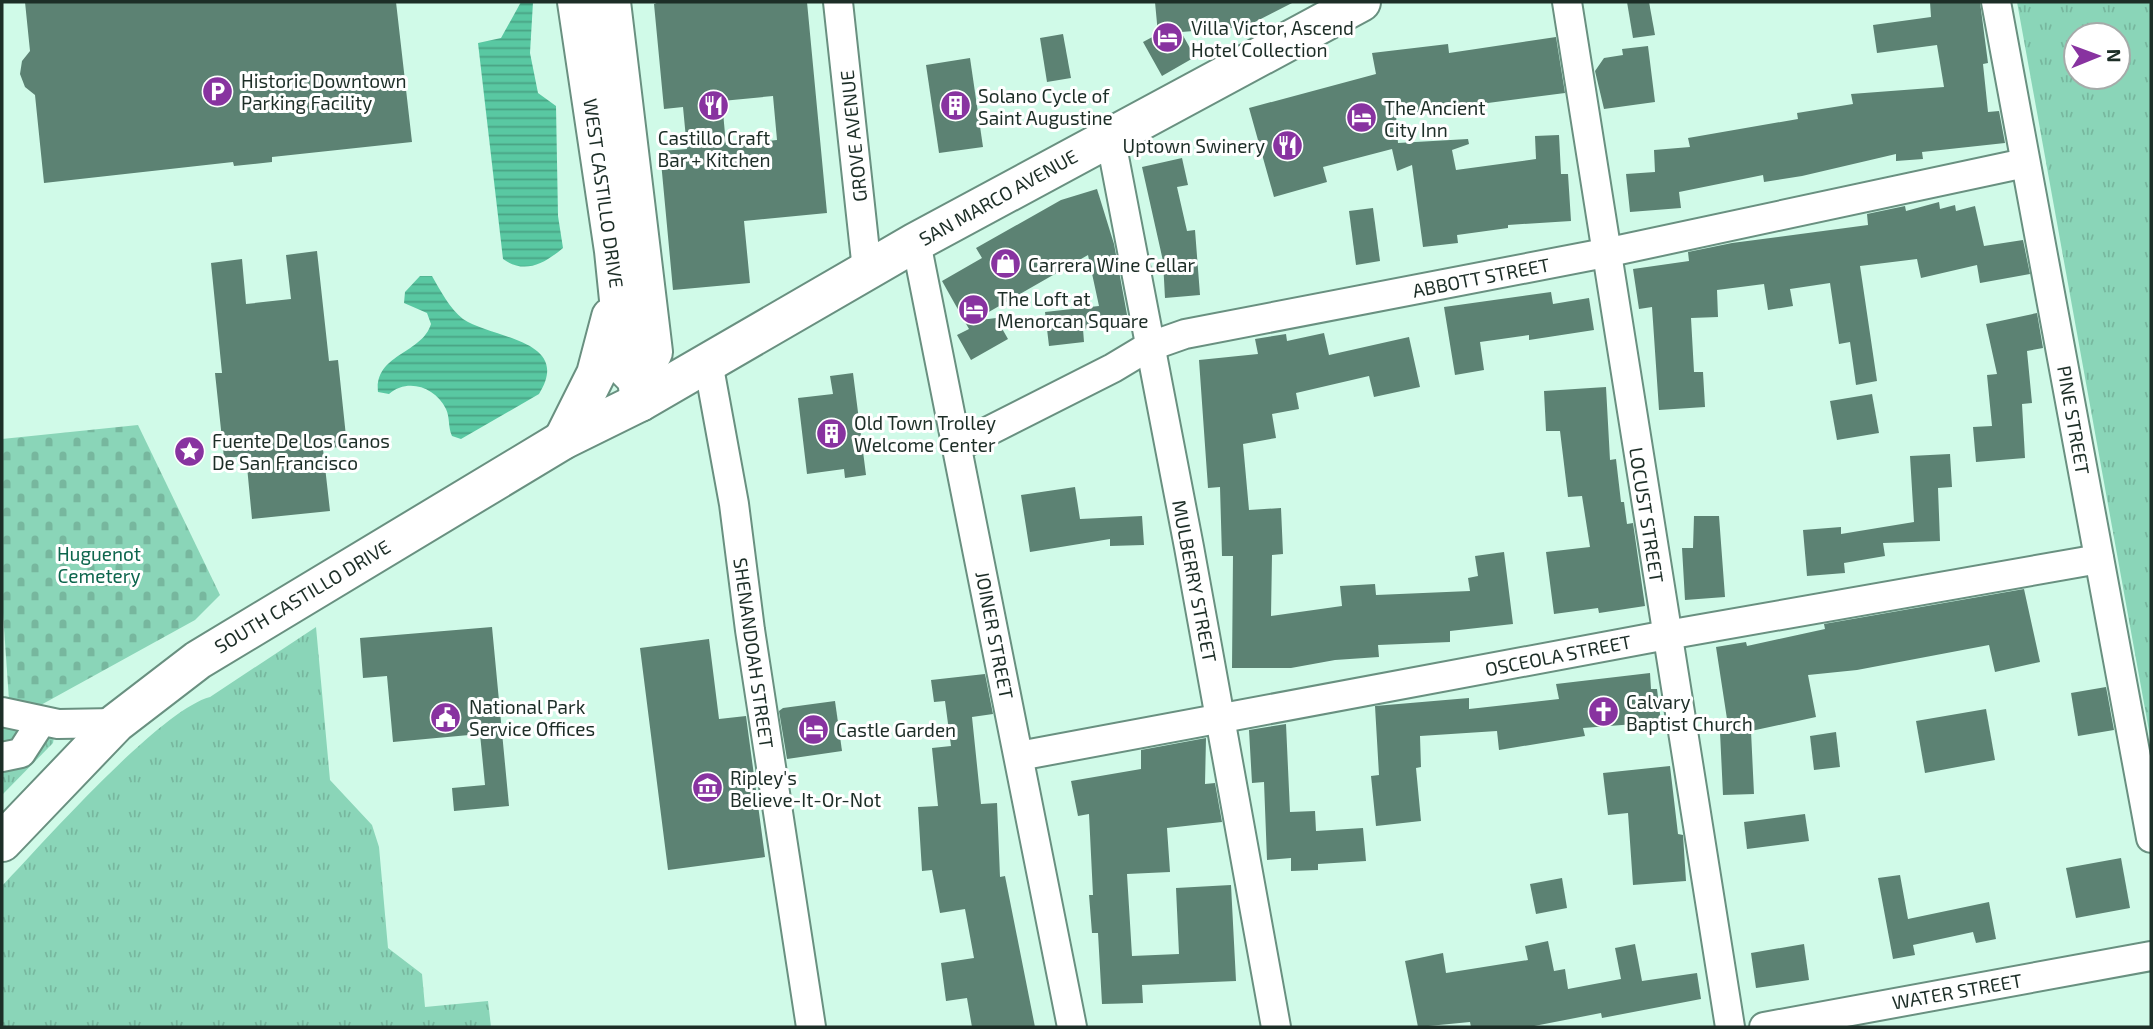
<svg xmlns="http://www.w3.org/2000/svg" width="2153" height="1029" viewBox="0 0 2153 1029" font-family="'Exo 2',sans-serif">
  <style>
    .grass { fill: url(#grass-tufts); fill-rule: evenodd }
    .cemetery { fill: url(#cemetery-stones) }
    .water { fill: url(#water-rules) }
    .building { fill: #5c8273; fill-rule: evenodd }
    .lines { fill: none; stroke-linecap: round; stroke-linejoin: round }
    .street-casing { stroke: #699080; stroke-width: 32 }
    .secondary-casing { stroke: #699080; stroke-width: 42 }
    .primary-casing { stroke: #699080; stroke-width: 42 }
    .street { stroke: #fff; stroke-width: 28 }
    .secondary { stroke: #fff; stroke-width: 38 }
    .primary { stroke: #fff; stroke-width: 38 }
    .labels { text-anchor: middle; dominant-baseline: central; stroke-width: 6; stroke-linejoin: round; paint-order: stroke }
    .poi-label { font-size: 19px; fill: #1d2e27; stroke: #fff; text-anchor: start }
    .street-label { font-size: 19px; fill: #1d2e27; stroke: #fff }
    .park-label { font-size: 19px; fill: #0d664d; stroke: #fff }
  </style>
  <defs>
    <pattern id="grass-tufts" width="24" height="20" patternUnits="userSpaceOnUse" patternTransform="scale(1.75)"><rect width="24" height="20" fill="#8ad5b8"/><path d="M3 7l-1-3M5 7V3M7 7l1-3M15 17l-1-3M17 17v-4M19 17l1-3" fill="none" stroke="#77b79e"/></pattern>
    <pattern id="cemetery-stones" width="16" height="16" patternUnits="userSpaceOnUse" patternTransform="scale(1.75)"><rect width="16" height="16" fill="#8ad5b8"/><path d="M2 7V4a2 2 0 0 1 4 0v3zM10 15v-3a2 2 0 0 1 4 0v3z" fill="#77b79e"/></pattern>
    <pattern id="water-rules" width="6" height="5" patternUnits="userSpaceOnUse" patternTransform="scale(1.75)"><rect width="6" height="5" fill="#59c8a2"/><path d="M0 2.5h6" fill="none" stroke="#49a384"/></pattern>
  </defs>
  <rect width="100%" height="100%" fill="#d0fae8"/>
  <g class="grass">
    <path d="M2017,2h134v740zM2076,35h42v42h-42z"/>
    <path d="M316,627l14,153 42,45 7,22 9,101 34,26 3,33 63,-6 3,26h-489v-141c41,-43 158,-176 208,-189z"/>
    <polygon points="2,723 54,737 53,743 2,795"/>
  </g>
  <polygon class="cemetery" points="138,425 220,595 195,620 39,706 9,700 2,599 2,439"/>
  <g class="water">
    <path d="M521,2h12l-3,51 8,40 18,13 2,110 5,32c-18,15 -38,27 -60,11l-25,-216 23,-5z"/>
    <path d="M420,276h12c8,14 18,33 31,43 29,20 110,20 76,75l-78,45 -9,-3c-4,-8 -2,-19 -6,-27 -11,-22 -38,-31 -57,-15l-11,-2c-4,-38 44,-38 53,-68l-4,-11 -23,-10 1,-11z"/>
  </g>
  <g class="building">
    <polygon points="25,2 396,2 412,142 272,157 272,162 234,166 233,162 44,183 35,95 25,87 20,74 22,61 30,51"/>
    <path d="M659,2h148l20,211 -83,8 6,62 -77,7 -13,-139 27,-2 -4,-42 -19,2 -10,-105zM773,96l4,44 -51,5 -4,-44z"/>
    <polygon points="1155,2 1294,2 1245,27 1181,32 1195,57 1162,76 1143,42 1158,34"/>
    <polygon points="1627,2 1649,2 1655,35 1633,38"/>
    <polygon points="1930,2 1980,2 1988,63 1983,64 1988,112 1999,111 2005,143 1922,152 1923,159 1896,161 1896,154 1802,176 1764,182 1763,175 1679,192 1681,208 1630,212 1626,174 1655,172 1654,150 1690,147 1688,138 1798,119 1797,113 1853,104 1851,94 1944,87 1937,45 1877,53 1873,25 1931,17"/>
    <polygon points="1063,34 1071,78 1047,82 1040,38"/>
    <polygon points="1556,37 1565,93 1396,115 1398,143 1468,139 1469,144 1452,150 1456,170 1536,159 1535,136 1559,135 1561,174 1568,174 1571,221 1508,225 1508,228 1457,235 1458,243 1423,247 1412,165 1397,171 1392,149 1323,167 1327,182 1274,197 1249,108 1376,74 1372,53 1448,44 1449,53"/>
    <polygon points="1648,46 1655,102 1604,109 1595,71 1604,58 1623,55 1622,49"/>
    <polygon points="970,58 983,147 939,153 926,65"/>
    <polygon points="1182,158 1188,185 1177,187 1187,231 1195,230 1200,295 1165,298 1163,261 1142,167"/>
    <polygon points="1097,189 1114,244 1128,320 1083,329 1084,342 1049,346 1045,312 1099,306 1088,255 973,321 996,318 1008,339 971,360 957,335 969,329 942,281 982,258 976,248 1061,200"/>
    <polygon points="1939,202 1940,209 1955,205 1956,211 1975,206 1984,246 2023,240 2030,274 1980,283 1977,265 1921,278 1917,259 1860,266 1877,381 1856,385 1850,342 1839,344 1830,283 1790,289 1793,306 1768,310 1764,284 1717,290 1718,317 1691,318 1694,372 1703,372 1705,407 1659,410 1652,307 1639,309 1633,269 1689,261 1688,252 1732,243 1868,225 1867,214 1905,206 1906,211"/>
    <polygon points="1373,208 1380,261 1356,265 1349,211"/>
    <polygon points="317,251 329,361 338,360 347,446 323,449 330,511 252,519 246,456 224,458 215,373 222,373 211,263 242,259 246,304 291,299 286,255"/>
    <polygon points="1551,292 1553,304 1589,298 1594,330 1529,340 1529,335 1480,342 1484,370 1455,375 1444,307"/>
    <polygon points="2037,313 2043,348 2027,351 2032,403 2022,404 2025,458 1976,462 1973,427 1992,426 1987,375 1997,374 1986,324"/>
    <polygon points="1324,333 1329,355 1409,337 1420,387 1374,397 1369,376 1296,393 1299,409 1272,414 1276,438 1243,444 1249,510 1281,508 1283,554 1272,555 1271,616 1342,606 1340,586 1375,584 1376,595 1470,591 1468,578 1478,576 1475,556 1504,552 1513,624 1450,631 1450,642 1378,645 1379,657 1335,660 1291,668 1232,668 1233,556 1222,556 1220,487 1208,488 1199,360 1258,354 1255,339 1286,334 1287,341"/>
    <polygon points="853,373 866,475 845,478 844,469 807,474 798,398 833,394 830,376"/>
    <polygon points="1606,387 1610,460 1616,459 1621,502 1624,502 1627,524 1633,523 1645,606 1599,613 1598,608 1554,614 1546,552 1590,547 1582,496 1568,497 1560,431 1546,431 1544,391"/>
    <polygon points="1872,394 1879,433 1837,440 1830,401"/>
    <polygon points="1950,454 1952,487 1938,488 1940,541 1883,543 1885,556 1844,563 1845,573 1807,576 1803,530 1841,527 1841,534 1914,522 1910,456"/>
    <polygon points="1075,487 1080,519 1142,516 1144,545 1110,546 1110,539 1030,552 1021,495"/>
    <polygon points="1694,516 1719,516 1725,597 1685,600 1682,548 1693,548"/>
    <polygon points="2024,589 2040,662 1995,672 1989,645 1857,670 1808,675 1816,717 1751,731 1754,794 1723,795 1720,732 1729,732 1716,647 1746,642 1747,646 1825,629 1824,624"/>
    <polygon points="492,627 509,806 454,811 452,788 485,785 480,734 393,742 387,676 363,678 360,638"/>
    <polygon points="709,639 719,719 746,716 765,857 668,870 640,648"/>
    <polygon points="1650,673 1651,689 1657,689 1661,722 1583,728 1585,736 1499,750 1497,731 1420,736 1421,767 1416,768 1421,821 1376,826 1371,776 1379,775 1375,706 1469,698 1469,709 1559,699 1556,684"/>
    <polygon points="985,674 993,714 972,717 981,804 997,803 1000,877 1005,876 1035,1027 972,1027 967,998 946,1001 941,963 974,958 965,909 940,913 932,870 922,871 918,807 938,806 932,748 951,746 945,701 934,702 931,680"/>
    <polygon points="2106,687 2114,730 2078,736 2071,693"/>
    <polygon points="835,701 842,751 787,759 779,711 783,708"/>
    <polygon points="1986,709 1995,760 1925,773 1916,721"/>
    <polygon points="1286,724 1290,812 1315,811 1316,831 1363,828 1366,861 1318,864 1318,870 1291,871 1291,858 1267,860 1264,782 1252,783 1249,730"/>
    <polygon points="1836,732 1840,767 1814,770 1810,736"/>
    <polygon points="1206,738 1205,784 1215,783 1222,822 1167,828 1170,872 1127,874 1132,956 1179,954 1176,888 1231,885 1236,981 1142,985 1143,1003 1102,1004 1098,933 1092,933 1089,895 1093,895 1089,814 1078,816 1071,781 1141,769 1141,750"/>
    <polygon points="1670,766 1678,834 1683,835 1686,881 1633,885 1628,813 1608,815 1603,773"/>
    <polygon points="1805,814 1809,841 1747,849 1744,822"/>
    <polygon points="2121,858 2130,908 2076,918 2066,868"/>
    <polygon points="1900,875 1908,919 1989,902 1996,939 1976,943 1973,932 1913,945 1915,955 1893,959 1878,878"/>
    <polygon points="1562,878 1567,908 1536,914 1530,884"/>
    <polygon points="1548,941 1554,971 1565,969 1568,989 1621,979 1615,948 1635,944 1642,981 1697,973 1701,999 1602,1018 1601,1013 1529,1027 1471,1027 1470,1022 1418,1027 1405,961 1443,953 1446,973 1528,960 1525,946"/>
    <polygon points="1804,944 1809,980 1756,988 1751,953"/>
  </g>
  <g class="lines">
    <defs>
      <g id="street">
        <polyline points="838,2 867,270"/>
        <polyline points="1567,2 1730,1027"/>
        <polyline points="1996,2 2151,838"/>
        <polyline points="1110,136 1189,547 1276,1027"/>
        <polyline points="916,242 1072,1027"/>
        <polyline points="708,362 734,504 750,630 811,1027"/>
        <polyline points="957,447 1113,368 1148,347 1185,334 1605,253 2025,163"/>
        <polyline points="2,712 58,724 116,723"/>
        <polyline points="1019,756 1667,635 2099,559"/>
        <polyline points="2,757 21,753 41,722"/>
        <polyline points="1764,1027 2151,956"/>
      </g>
      <g id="secondary">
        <polyline points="577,2 614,251 626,368 637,379 640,402"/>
        <polyline points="611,2 653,352 637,379"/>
        <polyline points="563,440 596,374 611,317"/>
      </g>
      <polyline id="primary" points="2,842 116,723 198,660 563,440 640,402 916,242 1361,2"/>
    </defs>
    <use href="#street" class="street-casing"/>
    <use href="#secondary" class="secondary-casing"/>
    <use href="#primary" class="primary-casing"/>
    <use href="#street" class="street"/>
    <use href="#secondary" class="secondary"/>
    <use href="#primary" class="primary"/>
  </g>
  <defs>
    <symbol id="hotel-disc" viewBox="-11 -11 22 22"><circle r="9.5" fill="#8833a0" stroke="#fff"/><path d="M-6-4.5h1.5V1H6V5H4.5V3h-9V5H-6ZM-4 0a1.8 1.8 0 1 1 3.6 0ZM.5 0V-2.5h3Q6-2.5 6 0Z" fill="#fff"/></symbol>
    <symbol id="parking-disc" viewBox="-11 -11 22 22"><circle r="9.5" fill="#8833a0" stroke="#fff"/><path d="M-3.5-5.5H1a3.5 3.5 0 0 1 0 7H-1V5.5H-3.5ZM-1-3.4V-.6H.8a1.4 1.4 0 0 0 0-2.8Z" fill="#fff"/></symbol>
    <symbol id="restaurant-disc" viewBox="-11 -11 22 22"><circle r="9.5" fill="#8833a0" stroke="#fff"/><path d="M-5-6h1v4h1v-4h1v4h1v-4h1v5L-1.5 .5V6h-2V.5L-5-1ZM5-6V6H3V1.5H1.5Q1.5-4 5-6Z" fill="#fff"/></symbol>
    <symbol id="building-disc" viewBox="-11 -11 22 22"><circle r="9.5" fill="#8833a0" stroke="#fff"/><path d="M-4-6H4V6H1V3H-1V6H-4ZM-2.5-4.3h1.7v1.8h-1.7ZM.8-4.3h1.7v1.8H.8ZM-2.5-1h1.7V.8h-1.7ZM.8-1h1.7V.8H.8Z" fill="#fff"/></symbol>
    <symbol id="shop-disc" viewBox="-11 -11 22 22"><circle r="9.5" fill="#8833a0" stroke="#fff"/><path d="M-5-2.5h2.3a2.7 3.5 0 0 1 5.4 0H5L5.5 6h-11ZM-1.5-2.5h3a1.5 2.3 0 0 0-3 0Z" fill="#fff"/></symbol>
    <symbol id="sight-disc" viewBox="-11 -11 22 22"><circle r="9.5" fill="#8833a0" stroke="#fff"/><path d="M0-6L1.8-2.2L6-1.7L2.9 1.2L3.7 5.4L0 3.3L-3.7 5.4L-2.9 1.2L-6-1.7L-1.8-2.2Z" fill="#fff"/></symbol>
    <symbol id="church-disc" viewBox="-11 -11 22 22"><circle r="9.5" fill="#8833a0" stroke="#fff"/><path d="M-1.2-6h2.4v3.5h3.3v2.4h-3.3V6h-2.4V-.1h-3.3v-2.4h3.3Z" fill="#fff"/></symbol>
    <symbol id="civic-disc" viewBox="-11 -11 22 22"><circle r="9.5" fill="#8833a0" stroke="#fff"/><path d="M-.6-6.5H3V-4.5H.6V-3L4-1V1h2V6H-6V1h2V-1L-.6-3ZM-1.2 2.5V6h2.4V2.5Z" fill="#fff"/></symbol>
    <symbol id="museum-disc" viewBox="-11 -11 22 22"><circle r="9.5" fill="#8833a0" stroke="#fff"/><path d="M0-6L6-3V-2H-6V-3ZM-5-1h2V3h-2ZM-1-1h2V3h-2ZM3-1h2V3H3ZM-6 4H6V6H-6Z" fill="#fff"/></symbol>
  </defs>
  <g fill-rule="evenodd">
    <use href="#hotel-disc" x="1150" y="20" width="35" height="35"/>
    <use href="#parking-disc" x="200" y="74" width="35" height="35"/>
    <use href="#restaurant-disc" x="696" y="88" width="35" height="35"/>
    <use href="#building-disc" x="938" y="88" width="35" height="35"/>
    <use href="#hotel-disc" x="1344" y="100" width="35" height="35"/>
    <use href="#restaurant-disc" x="1270" y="128" width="35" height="35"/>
    <use href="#shop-disc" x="988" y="246" width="35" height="35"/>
    <use href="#hotel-disc" x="956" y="292" width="35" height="35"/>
    <use href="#building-disc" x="814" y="416" width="35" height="35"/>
    <use href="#sight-disc" x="172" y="434" width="35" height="35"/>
    <use href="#church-disc" x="1586" y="694" width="35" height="35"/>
    <use href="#civic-disc" x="428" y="700" width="35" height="35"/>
    <use href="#hotel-disc" x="796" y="712" width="35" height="35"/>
    <use href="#museum-disc" x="690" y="770" width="35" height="35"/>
  </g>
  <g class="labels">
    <g class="poi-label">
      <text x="1191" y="27">Villa Victor, Ascend<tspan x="1191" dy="22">Hotel Collection</tspan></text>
      <text x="241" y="80">Historic Downtown<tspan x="241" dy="22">Parking Facility</tspan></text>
      <text x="978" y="95">Solano Cycle of<tspan x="978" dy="22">Saint Augustine</tspan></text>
      <text x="1384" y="107">The Ancient<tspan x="1384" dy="22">City Inn</tspan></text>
      <text x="714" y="137" text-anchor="middle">Castillo Craft<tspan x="714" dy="22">Bar + Kitchen</tspan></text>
      <text x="1265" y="145" text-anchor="end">Uptown Swinery</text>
      <text x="1028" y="264">Carrera Wine Cellar</text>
      <text x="997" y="298">The Loft at<tspan x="997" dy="22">Menorcan Square</tspan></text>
      <text x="854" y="422">Old Town Trolley<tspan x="854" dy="22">Welcome Center</tspan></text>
      <text x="212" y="440">Fuente De Los Canos<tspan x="212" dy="22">De San Francisco</tspan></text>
      <text x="1626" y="701">Calvary<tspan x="1626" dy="22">Baptist Church</tspan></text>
      <text x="469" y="706">National Park<tspan x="469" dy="22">Service Offices</tspan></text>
      <text x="836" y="729">Castle Garden</text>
      <text x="730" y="777">Ripley's<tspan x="730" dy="22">Believe-It-Or-Not</tspan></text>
    </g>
    <g class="street-label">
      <text transform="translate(853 136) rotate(-96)">GROVE AVENUE</text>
      <text transform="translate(604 193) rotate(82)">WEST CASTILLO DRIVE</text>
      <text transform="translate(998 197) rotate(-29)">SAN MARCO AVENUE</text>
      <text transform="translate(1481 277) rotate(-11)">ABBOTT STREET</text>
      <text transform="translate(2074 420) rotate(80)">PINE STREET</text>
      <text transform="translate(1647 515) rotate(81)">LOCUST STREET</text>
      <text transform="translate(1195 581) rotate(79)">MULBERRY STREET</text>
      <text transform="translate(302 596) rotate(-31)">SOUTH CASTILLO DRIVE</text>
      <text transform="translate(995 635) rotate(79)">JOINER STREET</text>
      <text transform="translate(754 653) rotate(82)">SHENANDOAH STREET</text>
      <text transform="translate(1558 655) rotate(-11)">OSCEOLA STREET</text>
      <text transform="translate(1957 991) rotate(-10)">WATER STREET</text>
    </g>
    <g class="park-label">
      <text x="99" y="553">Huguenot<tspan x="99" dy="22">Cemetery</tspan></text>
    </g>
  </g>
  <rect width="2153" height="1029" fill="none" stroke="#1d2e27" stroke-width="7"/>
  <g transform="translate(2097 56) rotate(89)"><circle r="33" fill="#ffffff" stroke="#a5aba9" stroke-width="2"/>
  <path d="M0-5L12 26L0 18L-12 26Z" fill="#8833a0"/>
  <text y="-10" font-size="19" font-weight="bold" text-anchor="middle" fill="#1d2e27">N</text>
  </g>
</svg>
